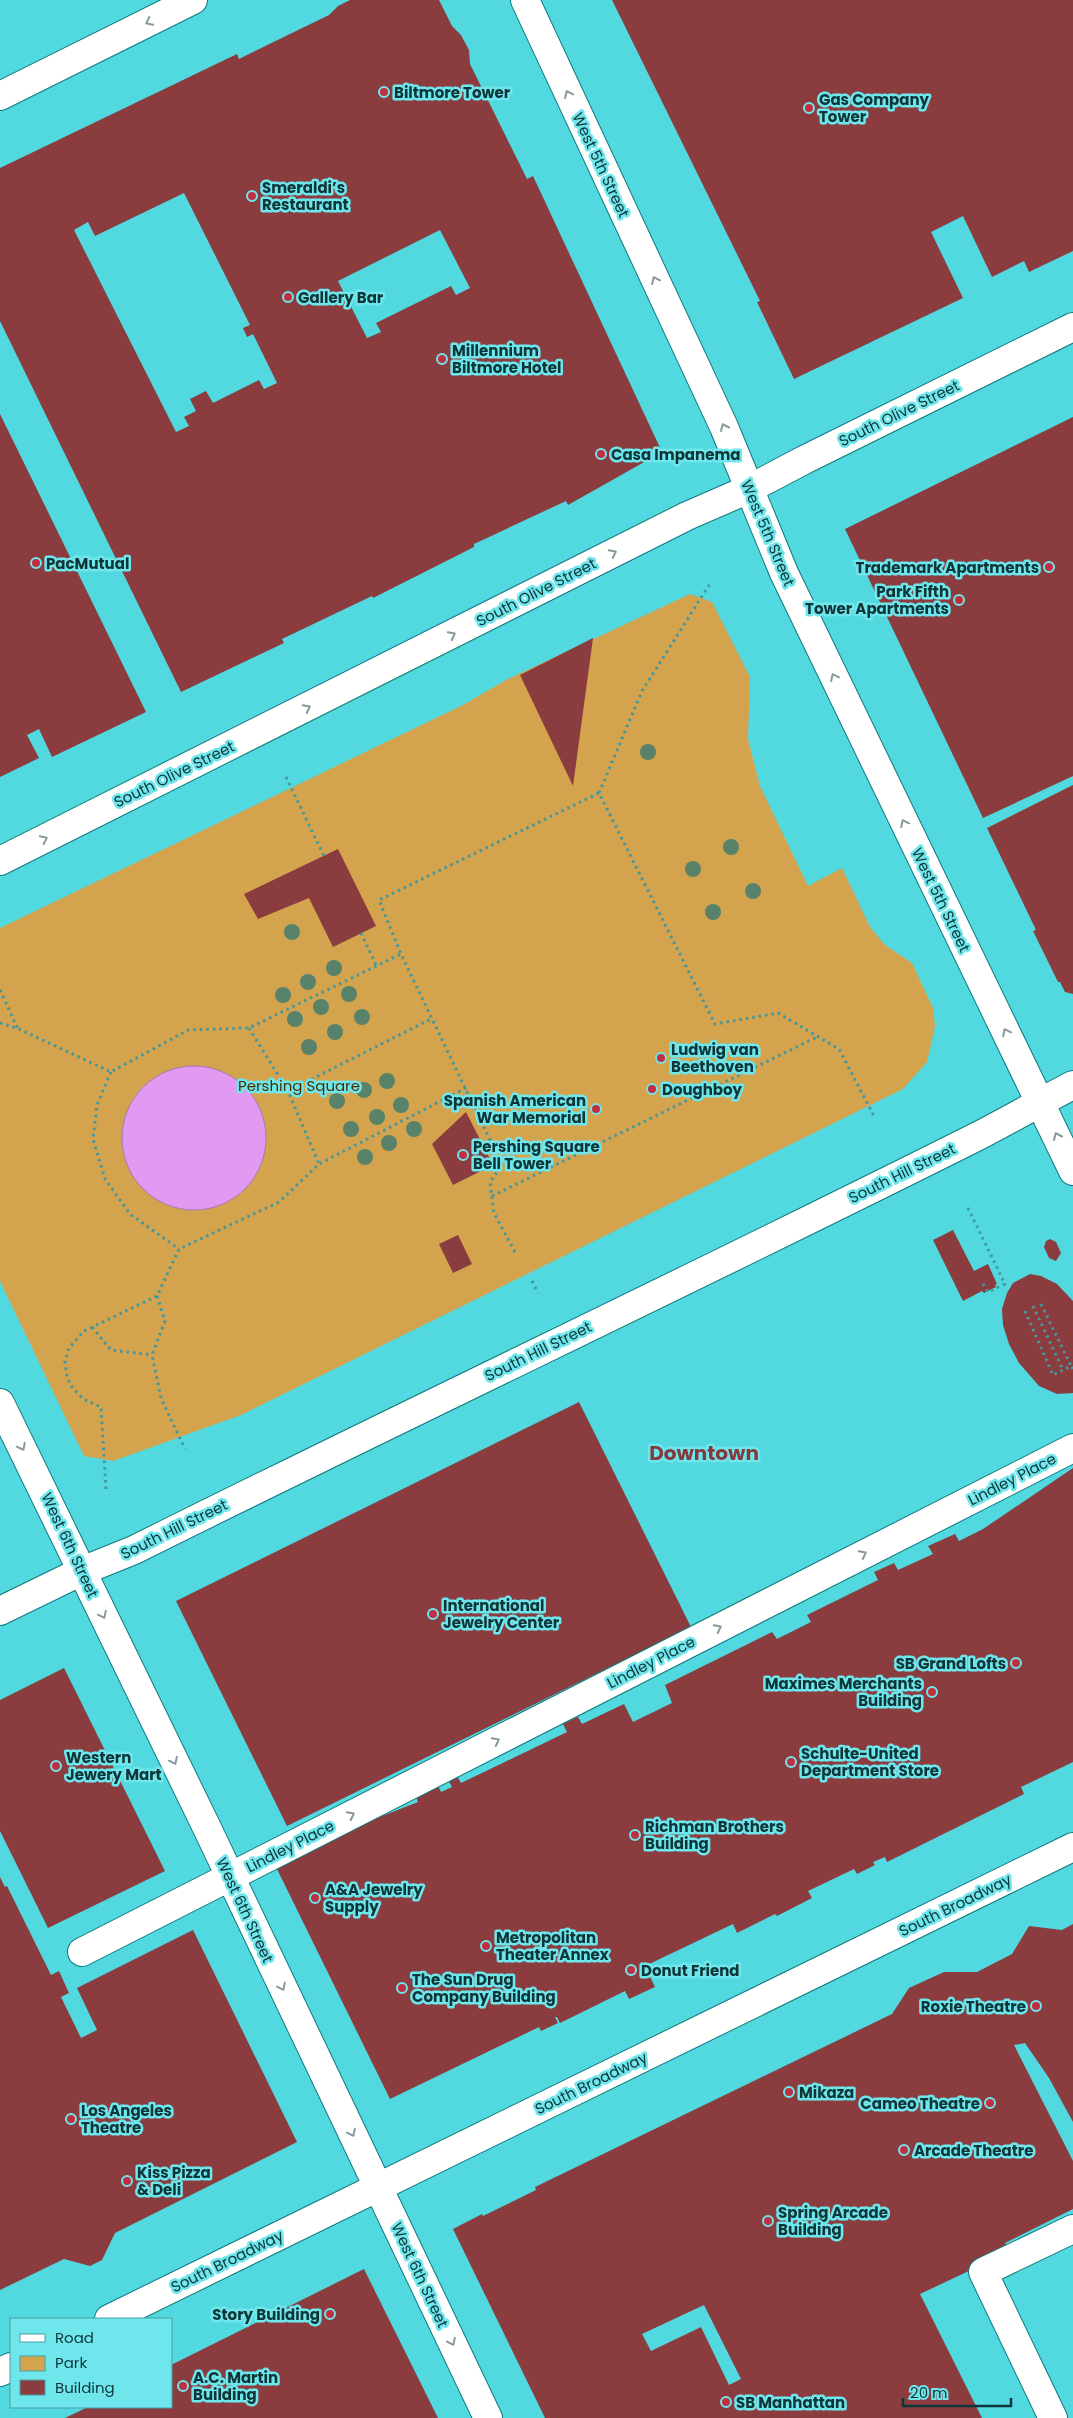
<svg xmlns="http://www.w3.org/2000/svg" width="1073" height="2418" viewBox="0 0 1073 2418" font-family="Poppins,sans-serif">
  <style>
    .built { fill: #52d9e0; fill-rule: evenodd }
    .green { fill: #d4a34d }
    .water { fill: #e199f2; stroke: #a27bba }
    .building { fill: #8a3c3f; fill-rule: evenodd }
    .lines { fill: none; stroke-linecap: round; stroke-linejoin: round }
    .minor-casing { stroke: #0f787d; stroke-width: 30 }
    .major-casing { stroke: #0f787d; stroke-width: 30 }
    .path { stroke: #44989c; stroke-width: 3; stroke-dasharray: 2.5 4; stroke-linecap: butt }
    .minor { stroke: #fff; stroke-width: 28 }
    .major { stroke: #fff; stroke-width: 28 }
    .tree { fill: #59826a }
    .oneway { stroke: #869a9b }
    .poi-dot { fill: #c02f40; stroke: #6fe6ec; stroke-width: 2 }
    .labels { text-anchor: middle; dominant-baseline: central; stroke-width: 5; stroke-linejoin: round; paint-order: stroke }
    .poi-label { font-size: 15px; font-weight: bold; fill: #0e3537; stroke: #6fe6ec; text-anchor: start }
    .street-label { font-size: 15px; fill: #0e3537; stroke: #6fe6ec }
    .park-label { font-size: 15px; fill: #473000; stroke: #6fe6ec }
    .district-label { font-size: 20px; font-weight: bold; fill: #843b3e; stroke: #6fe6ec }
  </style>
  <rect width="100%" height="100%" fill="#6fe6ec"/>
  <path class="built" d="M0,0h1073v2418h-1073zM11,2319h160v88h-160z"/>
  <polygon class="green" points="690,594 712,602 750,677 748,739 760,786 808,886 842,868 870,927 885,945 912,963 933,1008 935,1026 927,1062 903,1089 241,1415 113,1461 84,1456 0,1281 0,928 463,705 506,680"/>
  <circle class="water" cx="194" cy="1138" r="72"/>
  <g class="building">
    <path d="M350,0h89l13,26 9,9 8,15 1,14 57,115 6,-3 129,276 -94,53 -2,-4 -92,43v3l-101,51 -1,-2 -90,43 2,4 -103,49 -181,-371v-153l237,-114 2,5 12,-6 78,-38 9,-9zM184,193l66,132 -7,3 4,9 6,-3 24,49 -13,6 -5,-9 -46,23 -7,-12 -16,8 6,12 -12,6 5,9 -13,6 -102,-202 14,-8 7,14zM440,230l30,58 -14,7 -5,-9 -75,37 5,9 -14,6 -29,-57z"/>
    <polygon points="612,0 1073,0 1073,251 1029,272 1024,261 992,277 963,216 931,232 963,298 794,379 757,302 760,301"/>
    <polygon points="0,414 146,712 52,757 39,729 27,735 39,758 0,777"/>
    <polygon points="1073,417 1073,776 983,818 845,529"/>
    <polygon points="593,638 573,786 520,675"/>
    <polygon points="1073,785 1073,994 1065,992 1060,982 1058,982 1033,931 1036,930 987,828"/>
    <polygon points="338,849 376,926 333,947 309,898 258,919 244,894"/>
    <polygon points="466,1112 493,1165 453,1185 432,1144"/>
    <polygon points="953,1230 974,1271 988,1264 997,1284 995,1285 996,1287 984,1293 982,1291 963,1301 933,1240"/>
    <polygon points="458,1235 472,1264 453,1273 439,1244"/>
    <polygon points="1050,1239 1056,1242 1061,1253 1056,1261 1049,1258 1044,1247 1046,1241"/>
    <polygon points="1030,1274 1041,1276 1057,1284 1073,1301 1073,1393 1057,1394 1039,1386 1019,1363 1009,1344 1003,1325 1002,1309 1007,1293 1013,1283"/>
    <polygon points="579,1402 691,1627 287,1826 176,1601"/>
    <polygon points="1073,1468 1073,1762 1021,1787 1024,1794 887,1862 885,1857 873,1862 875,1865 857,1874 854,1869 808,1891 812,1898 777,1916 775,1914 737,1933 733,1924 645,1966 655,1987 629,1999 625,1991 560,2023 557,2017 555,2017 558,2023 541,2031 539,2027 390,2099 276,1867 372,1820 418,1802 414,1792 437,1783 441,1792 452,1787 448,1780 457,1776 461,1783 567,1732 563,1724 578,1717 582,1724 624,1704 633,1722 672,1703 665,1685 772,1632 777,1639 811,1622 807,1615 878,1580 874,1572 894,1563 898,1570 933,1554 928,1546 955,1534 959,1541 983,1529"/>
    <polygon points="64,1668 165,1871 48,1928 0,1831 0,1700"/>
    <polygon points="0,1877 5,1887 7,1886 51,1975 59,1971 69,1993 61,1997 81,2038 97,2030 77,1988 193,1930 297,2142 115,2233 102,2260 90,2266 64,2259 0,2290"/>
    <path d="M1073,1924v198l-24,-44 -24,-35 -11,2 59,116v48l-68,34 4,9 -89,42 62,124h-437l-92,-189 29,-15 1,2 53,-26 -1,-3 357,-173 17,-26 35,-16h33l35,-18 17,-28 33,4zM704,2305l37,74 -12,6 -28,-58 -50,24 -9,-17z"/>
    <polygon points="364,2269 438,2418 65,2418 88,2407 171,2407 171,2365"/>
  </g>
  <g class="lines">
    <defs>
      <g id="minor">
        <polyline points="82,1952 1073,1448"/>
        <polyline points="1053,2418 983,2272 1073,2229"/>
      </g>
      <g id="major">
        <polyline points="525,0 724,427 784,573 1073,1171"/>
        <polyline points="0,96 193,0"/>
        <polyline points="0,861 687,516 749,489 804,460 1073,327"/>
        <polyline points="0,1403 208,1830 488,2418"/>
        <path d="M0,1611l82,-40 52,-21c281,-140 565,-274 846,-415 31,-16 62,-34 93,-50"/>
        <polyline points="109,2319 1073,1847"/>
        <polyline points="0,2372 11,2367"/>
      </g>
    </defs>
    <use href="#minor" class="minor-casing"/>
    <use href="#major" class="major-casing"/>
    <g class="path">
      <polyline points="286,777 324,856"/>
      <polyline points="599,793 642,691 711,582"/>
      <polyline points="361,933 376,965"/>
      <polyline points="0,990 18,1029"/>
      <polyline points="0,1023 19,1029 111,1072 188,1030 249,1028 401,954"/>
      <polyline points="249,1028 288,1091 319,1164"/>
      <polyline points="111,1072 97,1105 93,1139 105,1179 130,1214 179,1249"/>
      <polyline points="288,1091 433,1018"/>
      <polyline points="492,1196 817,1037"/>
      <polyline points="968,1208 1005,1284 988,1292 982,1282"/>
      <polyline points="515,1252 494,1213 490,1182 502,1165 401,954 379,900 599,793 715,1024 778,1013 839,1049 874,1116"/>
      <polyline points="532,1281 538,1293"/>
      <polyline points="157,1296 165,1321 152,1355 161,1398 185,1449"/>
      <polyline points="1041,1304 1071,1366"/>
      <polyline points="1033,1306 1063,1370"/>
      <polyline points="1025,1311 1053,1375 1071,1366 1073,1369"/>
      <polyline points="92,1327 111,1350 152,1355"/>
      <polyline points="106,1489 101,1407 83,1399 72,1387 67,1377 65,1361 69,1348 84,1331 157,1296 179,1249 279,1202 319,1164 466,1088"/>
    </g>
    <use href="#minor" class="minor"/>
    <use href="#major" class="major"/>
  </g>
  <g class="tree">
    <circle cx="648" cy="752" r="8"/>
    <circle cx="731" cy="847" r="8"/>
    <circle cx="693" cy="869" r="8"/>
    <circle cx="753" cy="891" r="8"/>
    <circle cx="713" cy="912" r="8"/>
    <circle cx="292" cy="932" r="8"/>
    <circle cx="334" cy="968" r="8"/>
    <circle cx="308" cy="982" r="8"/>
    <circle cx="349" cy="994" r="8"/>
    <circle cx="283" cy="995" r="8"/>
    <circle cx="321" cy="1007" r="8"/>
    <circle cx="362" cy="1017" r="8"/>
    <circle cx="295" cy="1019" r="8"/>
    <circle cx="335" cy="1032" r="8"/>
    <circle cx="309" cy="1047" r="8"/>
    <circle cx="387" cy="1081" r="8"/>
    <circle cx="364" cy="1090" r="8"/>
    <circle cx="337" cy="1101" r="8"/>
    <circle cx="401" cy="1105" r="8"/>
    <circle cx="377" cy="1117" r="8"/>
    <circle cx="351" cy="1129" r="8"/>
    <circle cx="414" cy="1129" r="8"/>
    <circle cx="389" cy="1143" r="8"/>
    <circle cx="365" cy="1157" r="8"/>
  </g>
  <defs><path id="oneway-chevron" d="M-2-3.5L2.5 0L-2 3.5" fill="none" stroke-width="1.6" stroke-linecap="round" stroke-linejoin="round" transform="scale(1.25)"/></defs>
  <g class="oneway">
    <use href="#oneway-chevron" transform="translate(149 22) rotate(154)"/>
    <use href="#oneway-chevron" transform="translate(568 94) rotate(-115)"/>
    <use href="#oneway-chevron" transform="translate(655 280) rotate(-115)"/>
    <use href="#oneway-chevron" transform="translate(724 427) rotate(-114)"/>
    <use href="#oneway-chevron" transform="translate(613 553) rotate(-27)"/>
    <use href="#oneway-chevron" transform="translate(452 635) rotate(-27)"/>
    <use href="#oneway-chevron" transform="translate(834 677) rotate(-116)"/>
    <use href="#oneway-chevron" transform="translate(307 708) rotate(-27)"/>
    <use href="#oneway-chevron" transform="translate(904 823) rotate(-116)"/>
    <use href="#oneway-chevron" transform="translate(44 839) rotate(-26)"/>
    <use href="#oneway-chevron" transform="translate(1006 1032) rotate(-116)"/>
    <use href="#oneway-chevron" transform="translate(1057 1136) rotate(-114)"/>
    <use href="#oneway-chevron" transform="translate(22 1447) rotate(63)"/>
    <use href="#oneway-chevron" transform="translate(863 1554) rotate(-27)"/>
    <use href="#oneway-chevron" transform="translate(103 1615) rotate(64)"/>
    <use href="#oneway-chevron" transform="translate(718 1628) rotate(-27)"/>
    <use href="#oneway-chevron" transform="translate(496 1741) rotate(-27)"/>
    <use href="#oneway-chevron" transform="translate(174 1761) rotate(64)"/>
    <use href="#oneway-chevron" transform="translate(351 1815) rotate(-27)"/>
    <use href="#oneway-chevron" transform="translate(282 1987) rotate(64)"/>
    <use href="#oneway-chevron" transform="translate(352 2133) rotate(64)"/>
    <use href="#oneway-chevron" transform="translate(452 2342) rotate(65)"/>
  </g>
  <g class="poi-dot">
    <circle cx="384" cy="92" r="5"/>
    <circle cx="809" cy="108" r="5"/>
    <circle cx="252" cy="196" r="5"/>
    <circle cx="288" cy="297" r="5"/>
    <circle cx="442" cy="359" r="5"/>
    <circle cx="601" cy="454" r="5"/>
    <circle cx="36" cy="563" r="5"/>
    <circle cx="1049" cy="567" r="5"/>
    <circle cx="959" cy="600" r="5"/>
    <circle cx="661" cy="1058" r="5"/>
    <circle cx="652" cy="1089" r="5"/>
    <circle cx="596" cy="1109" r="5"/>
    <circle cx="463" cy="1155" r="5"/>
    <circle cx="433" cy="1614" r="5"/>
    <circle cx="1016" cy="1663" r="5"/>
    <circle cx="932" cy="1692" r="5"/>
    <circle cx="791" cy="1762" r="5"/>
    <circle cx="56" cy="1766" r="5"/>
    <circle cx="635" cy="1835" r="5"/>
    <circle cx="315" cy="1898" r="5"/>
    <circle cx="486" cy="1946" r="5"/>
    <circle cx="631" cy="1970" r="5"/>
    <circle cx="402" cy="1988" r="5"/>
    <circle cx="1036" cy="2006" r="5"/>
    <circle cx="789" cy="2092" r="5"/>
    <circle cx="990" cy="2103" r="5"/>
    <circle cx="71" cy="2119" r="5"/>
    <circle cx="904" cy="2150" r="5"/>
    <circle cx="127" cy="2181" r="5"/>
    <circle cx="768" cy="2221" r="5"/>
    <circle cx="330" cy="2314" r="5"/>
    <circle cx="183" cy="2386" r="5"/>
    <circle cx="726" cy="2402" r="5"/>
  </g>
  <g class="labels">
    <g class="poi-label">
      <text x="394" y="92">Biltmore Tower</text>
      <text x="819" y="99">Gas Company<tspan x="819" dy="17">Tower</tspan></text>
      <text x="262" y="187">Smeraldi’s<tspan x="262" dy="17">Restaurant</tspan></text>
      <text x="298" y="297">Gallery Bar</text>
      <text x="452" y="350">Millennium<tspan x="452" dy="17">Biltmore Hotel</tspan></text>
      <text x="611" y="454">Casa Impanema</text>
      <text x="46" y="563">PacMutual</text>
      <text x="1039" y="567" text-anchor="end">Trademark Apartments</text>
      <text x="949" y="591" text-anchor="end">Park Fifth<tspan x="949" dy="17">Tower Apartments</tspan></text>
      <text x="671" y="1049">Ludwig van<tspan x="671" dy="17">Beethoven</tspan></text>
      <text x="662" y="1089">Doughboy</text>
      <text x="586" y="1100" text-anchor="end">Spanish American<tspan x="586" dy="17">War Memorial</tspan></text>
      <text x="473" y="1146">Pershing Square<tspan x="473" dy="17">Bell Tower</tspan></text>
      <text x="443" y="1605">International<tspan x="443" dy="17">Jewelry Center</tspan></text>
      <text x="1006" y="1663" text-anchor="end">SB Grand Lofts</text>
      <text x="922" y="1683" text-anchor="end">Maximes Merchants<tspan x="922" dy="17">Building</tspan></text>
      <text x="801" y="1753">Schulte-United<tspan x="801" dy="17">Department Store</tspan></text>
      <text x="66" y="1757">Western<tspan x="66" dy="17">Jewery Mart</tspan></text>
      <text x="645" y="1826">Richman Brothers<tspan x="645" dy="17">Building</tspan></text>
      <text x="325" y="1889">A&amp;A Jewelry<tspan x="325" dy="17">Supply</tspan></text>
      <text x="496" y="1937">Metropolitan<tspan x="496" dy="17">Theater Annex</tspan></text>
      <text x="641" y="1970">Donut Friend</text>
      <text x="412" y="1979">The Sun Drug<tspan x="412" dy="17">Company Building</tspan></text>
      <text x="1026" y="2006" text-anchor="end">Roxie Theatre</text>
      <text x="799" y="2092">Mikaza</text>
      <text x="980" y="2103" text-anchor="end">Cameo Theatre</text>
      <text x="81" y="2110">Los Angeles<tspan x="81" dy="17">Theatre</tspan></text>
      <text x="914" y="2150">Arcade Theatre</text>
      <text x="137" y="2172">Kiss Pizza<tspan x="137" dy="17">&amp; Deli</tspan></text>
      <text x="778" y="2212">Spring Arcade<tspan x="778" dy="17">Building</tspan></text>
      <text x="320" y="2314" text-anchor="end">Story Building</text>
      <text x="193" y="2377">A.C. Martin<tspan x="193" dy="17">Building</tspan></text>
      <text x="736" y="2402">SB Manhattan</text>
    </g>
    <g class="street-label">
      <text transform="translate(601 165) rotate(65)">West 5th Street</text>
      <text transform="translate(899 413) rotate(-26)">South Olive Street</text>
      <text transform="translate(768 533) rotate(67)">West 5th Street</text>
      <text transform="translate(536 592) rotate(-27)">South Olive Street</text>
      <text transform="translate(174 774) rotate(-26)">South Olive Street</text>
      <text transform="translate(941 900) rotate(64)">West 5th Street</text>
      <text transform="translate(902 1173) rotate(-26)">South Hill Street</text>
      <text transform="translate(538 1351) rotate(-26)">South Hill Street</text>
      <text transform="translate(1012 1479) rotate(-27)">Lindley Place</text>
      <text transform="translate(174 1529) rotate(-26)">South Hill Street</text>
      <text transform="translate(70 1545) rotate(65)">West 6th Street</text>
      <text transform="translate(651 1662) rotate(-27)">Lindley Place</text>
      <text transform="translate(290 1846) rotate(-27)">Lindley Place</text>
      <text transform="translate(955 1905) rotate(-26)">South Broadway</text>
      <text transform="translate(245 1910) rotate(65)">West 6th Street</text>
      <text transform="translate(591 2083) rotate(-26)">South Broadway</text>
      <text transform="translate(227 2261) rotate(-26)">South Broadway</text>
      <text transform="translate(420 2275) rotate(65)">West 6th Street</text>
    </g>
    <g class="park-label">
      <text x="299" y="1085">Pershing Square</text>
    </g>
    <g class="district-label">
      <text x="704" y="1453">Downtown</text>
    </g>
  </g>
  <rect x="10" y="2318" width="162" height="90" fill="#6fe6ec" stroke="#489fa4"/>
  <rect x="20" y="2334" width="25" height="8" fill="#ffffff" stroke="#489fa4"/>
  <text x="55" y="2343" font-size="15" fill="#0e3537">Road</text>
  <rect x="20" y="2356" width="25" height="15" fill="#d4a34d" stroke="#489fa4"/>
  <text x="55" y="2368" font-size="15" fill="#0e3537">Park</text>
  <rect x="20" y="2380" width="25" height="15" fill="#8a3c3f" stroke="#489fa4"/>
  <text x="55" y="2393" font-size="15" fill="#0e3537">Building</text>
  <path d="M903 2398v8h108v-8" fill="none" stroke="#0e3537" stroke-width="2.5"/>
  <text x="910" y="2398" font-size="15" fill="#0e3537" stroke="#6fe6ec" stroke-width="4" paint-order="stroke">20 m</text>
</svg>
